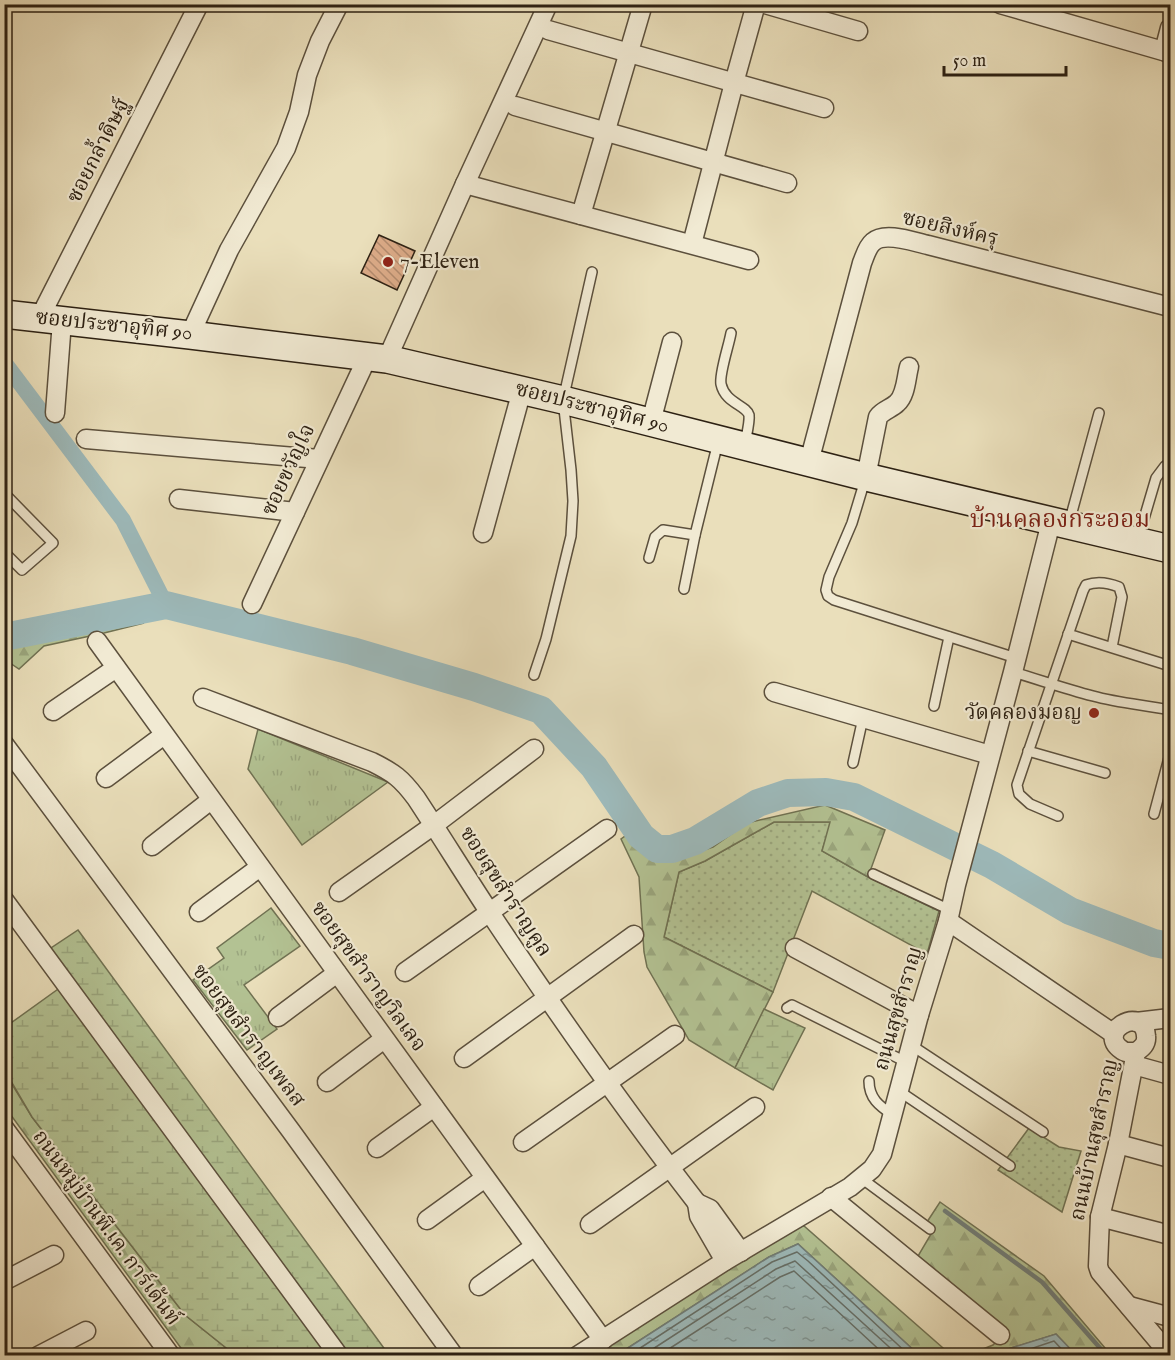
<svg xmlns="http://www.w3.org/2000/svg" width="1175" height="1360" viewBox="0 0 1175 1360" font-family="'IM FELL English','Noto Serif Thai',serif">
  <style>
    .grass { fill: url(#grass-dots); stroke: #707253; stroke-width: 1.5 }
    .forest { fill: url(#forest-firs); stroke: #707253; stroke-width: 1.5 }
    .wetland { fill: url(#wetland-marsh); stroke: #707253; stroke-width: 1.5 }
    .park { fill: url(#park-tufts); stroke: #707253; stroke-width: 1.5 }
    .water { fill: url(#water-ripples); stroke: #707d78; stroke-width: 1.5 }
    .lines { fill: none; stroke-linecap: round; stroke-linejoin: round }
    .shore { stroke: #656e67; stroke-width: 1.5 }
    .stream { stroke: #707d78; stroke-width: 4.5 }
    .canal { stroke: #9dbabb; stroke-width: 16 }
    .river { stroke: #9dbabb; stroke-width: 28 }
    .building { fill: url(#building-back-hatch); stroke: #2d2113; stroke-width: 1.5 }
    .lane-casing { stroke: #5c503d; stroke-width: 12 }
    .street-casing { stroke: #5c503d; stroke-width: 21 }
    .secondary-casing { stroke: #2d2113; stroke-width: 30 }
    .lane { stroke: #f1ead3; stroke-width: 9 }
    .street { stroke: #f1ead3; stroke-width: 18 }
    .secondary { stroke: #f1ead3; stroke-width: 27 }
    .poi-dot { fill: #8f2418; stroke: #f1ead3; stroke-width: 2 }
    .labels { text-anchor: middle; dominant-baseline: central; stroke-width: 4.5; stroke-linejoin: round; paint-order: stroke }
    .street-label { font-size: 21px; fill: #2d2113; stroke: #f1ead3 }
    .poi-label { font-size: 21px; fill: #2d2113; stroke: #f1ead3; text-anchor: start }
    .quarter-label { font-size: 24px; fill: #7a1f14; stroke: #f1ead3 }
  </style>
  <defs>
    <pattern id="grass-dots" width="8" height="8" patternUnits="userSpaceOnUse" patternTransform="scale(1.5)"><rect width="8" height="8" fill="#b3c293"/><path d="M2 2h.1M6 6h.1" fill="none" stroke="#9aa67e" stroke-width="1.8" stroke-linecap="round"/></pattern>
    <pattern id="forest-firs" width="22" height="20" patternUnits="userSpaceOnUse" patternTransform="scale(1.5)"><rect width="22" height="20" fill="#b3c293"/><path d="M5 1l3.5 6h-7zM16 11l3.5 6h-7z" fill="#9aa67e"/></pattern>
    <pattern id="wetland-marsh" width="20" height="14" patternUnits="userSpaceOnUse" patternTransform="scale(1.5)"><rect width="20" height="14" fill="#b3c293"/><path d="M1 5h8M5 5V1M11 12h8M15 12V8" fill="none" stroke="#9aa67e"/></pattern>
    <pattern id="park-tufts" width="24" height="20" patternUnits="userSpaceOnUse" patternTransform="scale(1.5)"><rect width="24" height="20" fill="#b3c293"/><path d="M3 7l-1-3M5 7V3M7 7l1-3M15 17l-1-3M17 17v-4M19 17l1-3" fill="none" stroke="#9aa67e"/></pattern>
    <pattern id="water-ripples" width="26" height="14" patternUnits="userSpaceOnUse" patternTransform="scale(1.5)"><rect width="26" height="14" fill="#9dbabb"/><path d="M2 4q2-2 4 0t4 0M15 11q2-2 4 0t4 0" fill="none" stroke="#809797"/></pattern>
    <pattern id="building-back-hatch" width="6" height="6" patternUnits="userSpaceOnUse" patternTransform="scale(1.5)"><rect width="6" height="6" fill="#dcab88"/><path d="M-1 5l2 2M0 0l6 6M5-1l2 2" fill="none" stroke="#b38b6e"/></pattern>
  </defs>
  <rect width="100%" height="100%" fill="#eadfbb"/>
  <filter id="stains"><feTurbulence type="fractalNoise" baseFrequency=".00333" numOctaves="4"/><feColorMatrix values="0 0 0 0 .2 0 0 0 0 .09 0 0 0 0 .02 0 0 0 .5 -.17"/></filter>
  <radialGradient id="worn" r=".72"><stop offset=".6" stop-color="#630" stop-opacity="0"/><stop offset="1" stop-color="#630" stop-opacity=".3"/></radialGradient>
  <g class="grass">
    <polygon points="774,822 831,822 822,851 868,877 939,911 927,954 812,891 773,992 664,937 679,872 705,861"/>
    <polygon points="1029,1128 1059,1147 1081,1151 1062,1212 998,1170"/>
  </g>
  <g class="forest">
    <polygon points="144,623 104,633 44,646 19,669 7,661 5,662 5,649 94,631"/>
    <polygon points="825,805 885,830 868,877 822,851 830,822 774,822 705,861 679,872 664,937 773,992 735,1068 689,1040 647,967 644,952 639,877 621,839 628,834 647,852 661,860 677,859 713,847 747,823"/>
    <polygon points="4,1071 32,1117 185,1315 235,1355 186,1355 5,1107"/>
    <polygon points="940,1202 1044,1276 1111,1355 1076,1355 1056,1334 1008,1349 999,1355 968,1355 993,1345 1008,1330 918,1256 934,1229 927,1222"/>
    <polygon points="797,1225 804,1226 951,1355 919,1355 798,1244 769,1257 617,1355 588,1356"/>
  </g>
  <g class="wetland">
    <polygon points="78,930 389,1355 348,1355 48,950"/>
    <polygon points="61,987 331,1355 235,1355 185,1315 32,1117 5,1071 4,1028"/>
    <polygon points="764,1009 805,1028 773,1090 735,1068"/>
  </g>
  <g class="park">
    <polygon points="258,729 388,782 302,845 248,769"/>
    <polygon points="271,908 300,946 244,985 277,1029 247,1050 193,980 224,958 217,948"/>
  </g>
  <g class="water">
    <polygon points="798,1244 919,1355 617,1355 769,1257"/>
    <polygon points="1056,1334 1076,1355 999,1355 1008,1349"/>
  </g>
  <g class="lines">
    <g class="shore">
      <polyline points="628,1356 772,1262 797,1252 808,1261 910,1356"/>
      <polyline points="642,1356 776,1269 795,1261 899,1356"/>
      <polyline points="658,1356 780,1277 794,1271 886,1356"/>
      <polyline points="1009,1356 1054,1341 1068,1356"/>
    </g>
    <polyline class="stream" points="945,1211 1042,1282 1107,1356"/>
    <polyline class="canal" points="4,362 123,520 166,605"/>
    <polyline class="river" points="4,637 166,605 352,651 474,687 541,710 594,767 641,836 657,849 672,849 695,841 758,803 788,793 826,792 854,797 992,865 1070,911 1154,943 1170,946"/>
  </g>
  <polygon class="building" points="379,235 415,251 397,290 361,273"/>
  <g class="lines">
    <defs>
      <g id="lane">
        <path d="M731,333c-2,12 -12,41 -10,51 4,19 25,21 28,31 1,7 -3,22 -4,29"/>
        <polyline points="865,480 852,523 829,577 826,590 828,596 834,600 1016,658"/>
        <polyline points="4,493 53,543 22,570 4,552"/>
        <polyline points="1069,523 1099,413"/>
        <polyline points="1138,539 1156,478 1165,466 1170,466"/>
        <polyline points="649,558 655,537 663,530 695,535"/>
        <polyline points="684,589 695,535 718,442"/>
        <polyline points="1068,634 1170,666"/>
        <path d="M1013,672c27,8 53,17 80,24 25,7 52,9 77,14"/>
        <polyline points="534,675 546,639 571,536 573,501 571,470 563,400 592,272"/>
        <polyline points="934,706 949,637"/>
        <polyline points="1028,751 1105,773"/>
        <polyline points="853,763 863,718"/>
        <polyline points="1154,814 1170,754"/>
        <path d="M1058,816l-28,-12 -11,-10 -2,-9 66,-194 3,-6c11,-4 23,-2 33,2l3,10 -10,50"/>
        <polyline points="873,874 950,910"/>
        <polyline points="787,1008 792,1005 906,1062"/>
        <polyline points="911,1045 1043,1132"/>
        <path d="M869,1081c0,17 10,25 24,34"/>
        <polyline points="899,1091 1010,1166"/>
        <polyline points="861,1178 930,1229"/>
      </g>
      <g id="street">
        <polyline points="765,4 858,31"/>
        <polyline points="1000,4 1170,53"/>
        <polyline points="548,30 824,108"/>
        <polyline points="1164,51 1170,28"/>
        <polyline points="515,106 787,183"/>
        <polyline points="465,184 749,260"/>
        <polyline points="581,215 643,4"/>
        <polyline points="692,244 734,83 756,4"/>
        <polyline points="39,319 199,4"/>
        <polyline points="190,335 229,250 286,148 299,112 307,75 320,41 339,4"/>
        <polyline points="387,359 465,184 548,4"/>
        <polyline points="55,413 62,321"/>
        <polyline points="651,422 672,342"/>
        <polyline points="86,439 319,459"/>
        <path d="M809,462l53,-199c3,-7 5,-16 11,-21 12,-11 41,0 55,3l242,62"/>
        <path d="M866,477l12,-60c5,-7 13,-8 19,-14 9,-8 9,-25 12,-36"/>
        <polyline points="179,499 295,512"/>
        <polyline points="483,533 522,390"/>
        <polyline points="252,604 368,356"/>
        <polyline points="97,641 603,1340"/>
        <polyline points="774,692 990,755"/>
        <path d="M203,698l169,64c22,11 29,16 44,36 25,38 49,77 74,115 66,99 134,196 207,290"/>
        <polyline points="53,711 116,668"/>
        <polyline points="4,744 291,1131 454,1356"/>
        <polyline points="106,778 164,735"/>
        <polyline points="152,846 211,800"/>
        <polyline points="339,892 434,825 534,749"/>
        <polyline points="4,900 339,1356"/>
        <polyline points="199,912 260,867"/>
        <polyline points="948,921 1114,1034"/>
        <polyline points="795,948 919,1015"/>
        <polyline points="405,972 607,829"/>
        <polyline points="278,1017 337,973"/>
        <polyline points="1136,1022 1170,1018"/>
        <path d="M1136,1052h-11c-34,-19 19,-49 21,-16 1,8 -4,12 -10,16l-18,92 -18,73 -2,49 2,6 70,83"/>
        <polyline points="464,1058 634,935"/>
        <polyline points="1134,1065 1170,1075"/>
        <polyline points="327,1082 384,1039"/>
        <polyline points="4,1128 171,1356"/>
        <polyline points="523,1142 675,1035"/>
        <polyline points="1118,1144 1170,1158"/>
        <polyline points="377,1148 434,1107"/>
        <polyline points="831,1197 1000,1335"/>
        <polyline points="1100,1217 1170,1235"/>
        <polyline points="427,1220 485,1178"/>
        <polyline points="590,1224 755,1107"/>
        <polyline points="725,1261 699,1216 697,1203 710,1209 741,1252"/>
        <polyline points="4,1281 54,1255"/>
        <polyline points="479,1286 535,1246"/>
        <polyline points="1129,1306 1170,1317"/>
        <polyline points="38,1356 86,1331"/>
        <polyline points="577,1356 725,1261 850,1187 872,1169 882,1154 919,1015 948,921 956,885 1013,672 1051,522"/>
      </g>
      <polyline id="secondary" points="4,314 190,335 387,359 563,400 866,477 1170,549"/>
    </defs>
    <use href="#lane" class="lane-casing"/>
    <use href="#street" class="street-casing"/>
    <use href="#secondary" class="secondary-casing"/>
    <use href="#lane" class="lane"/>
    <use href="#street" class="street"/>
    <use href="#secondary" class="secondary"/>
  </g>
  <g class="poi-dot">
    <circle cx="388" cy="262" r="6"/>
    <circle cx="1094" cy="713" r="6"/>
  </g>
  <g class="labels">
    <g class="street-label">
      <text transform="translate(99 151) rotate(-63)">ซอยกล้ำดิษฐ์</text>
      <text transform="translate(950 229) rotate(13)">ซอยสิงห์ครุ</text>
      <text transform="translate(114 326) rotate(6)">ซอยประชาอุทิศ 90</text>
      <text transform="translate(592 408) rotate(14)">ซอยประชาอุทิศ 90</text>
      <text transform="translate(289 470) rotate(-65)">ซอยขวัญใจ</text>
      <text transform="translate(505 892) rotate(57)">ซอยสุขสำราญคูล</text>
      <text transform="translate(368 977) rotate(54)">ซอยสุขสำราญวิลเลจ</text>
      <text transform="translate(899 1009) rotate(-74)">ถนนสุขสำราญ</text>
      <text transform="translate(248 1036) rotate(53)">ซอยสุขสำราญเพลส</text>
      <text transform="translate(1095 1140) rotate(-78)">ถนนบ้านสุขสำราญ</text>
      <text transform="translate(106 1228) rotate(54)">ถนนหมู่บ้านพี.เค. การ์เด้นท์</text>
    </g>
    <g class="poi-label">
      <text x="400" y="262">7-Eleven</text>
      <text x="1082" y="713" text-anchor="end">วัดคลองมอญ</text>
    </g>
    <g class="quarter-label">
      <text x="1060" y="520">บ้านคลองกระออม</text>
    </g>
  </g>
  <rect width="1175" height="1360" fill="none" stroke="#eadfbb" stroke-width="24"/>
  <rect x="6" y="6" width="1163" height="1348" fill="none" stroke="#2d2113" stroke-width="3"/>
  <rect x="12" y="12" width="1151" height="1336" fill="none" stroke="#2d2113" stroke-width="1.5"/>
  <path d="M944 66v9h122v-9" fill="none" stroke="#2d2113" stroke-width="3"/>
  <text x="953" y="66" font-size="18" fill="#2d2113" stroke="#f1ead3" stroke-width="4.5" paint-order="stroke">50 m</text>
  <rect width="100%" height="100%" filter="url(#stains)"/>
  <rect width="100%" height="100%" fill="url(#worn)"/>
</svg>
